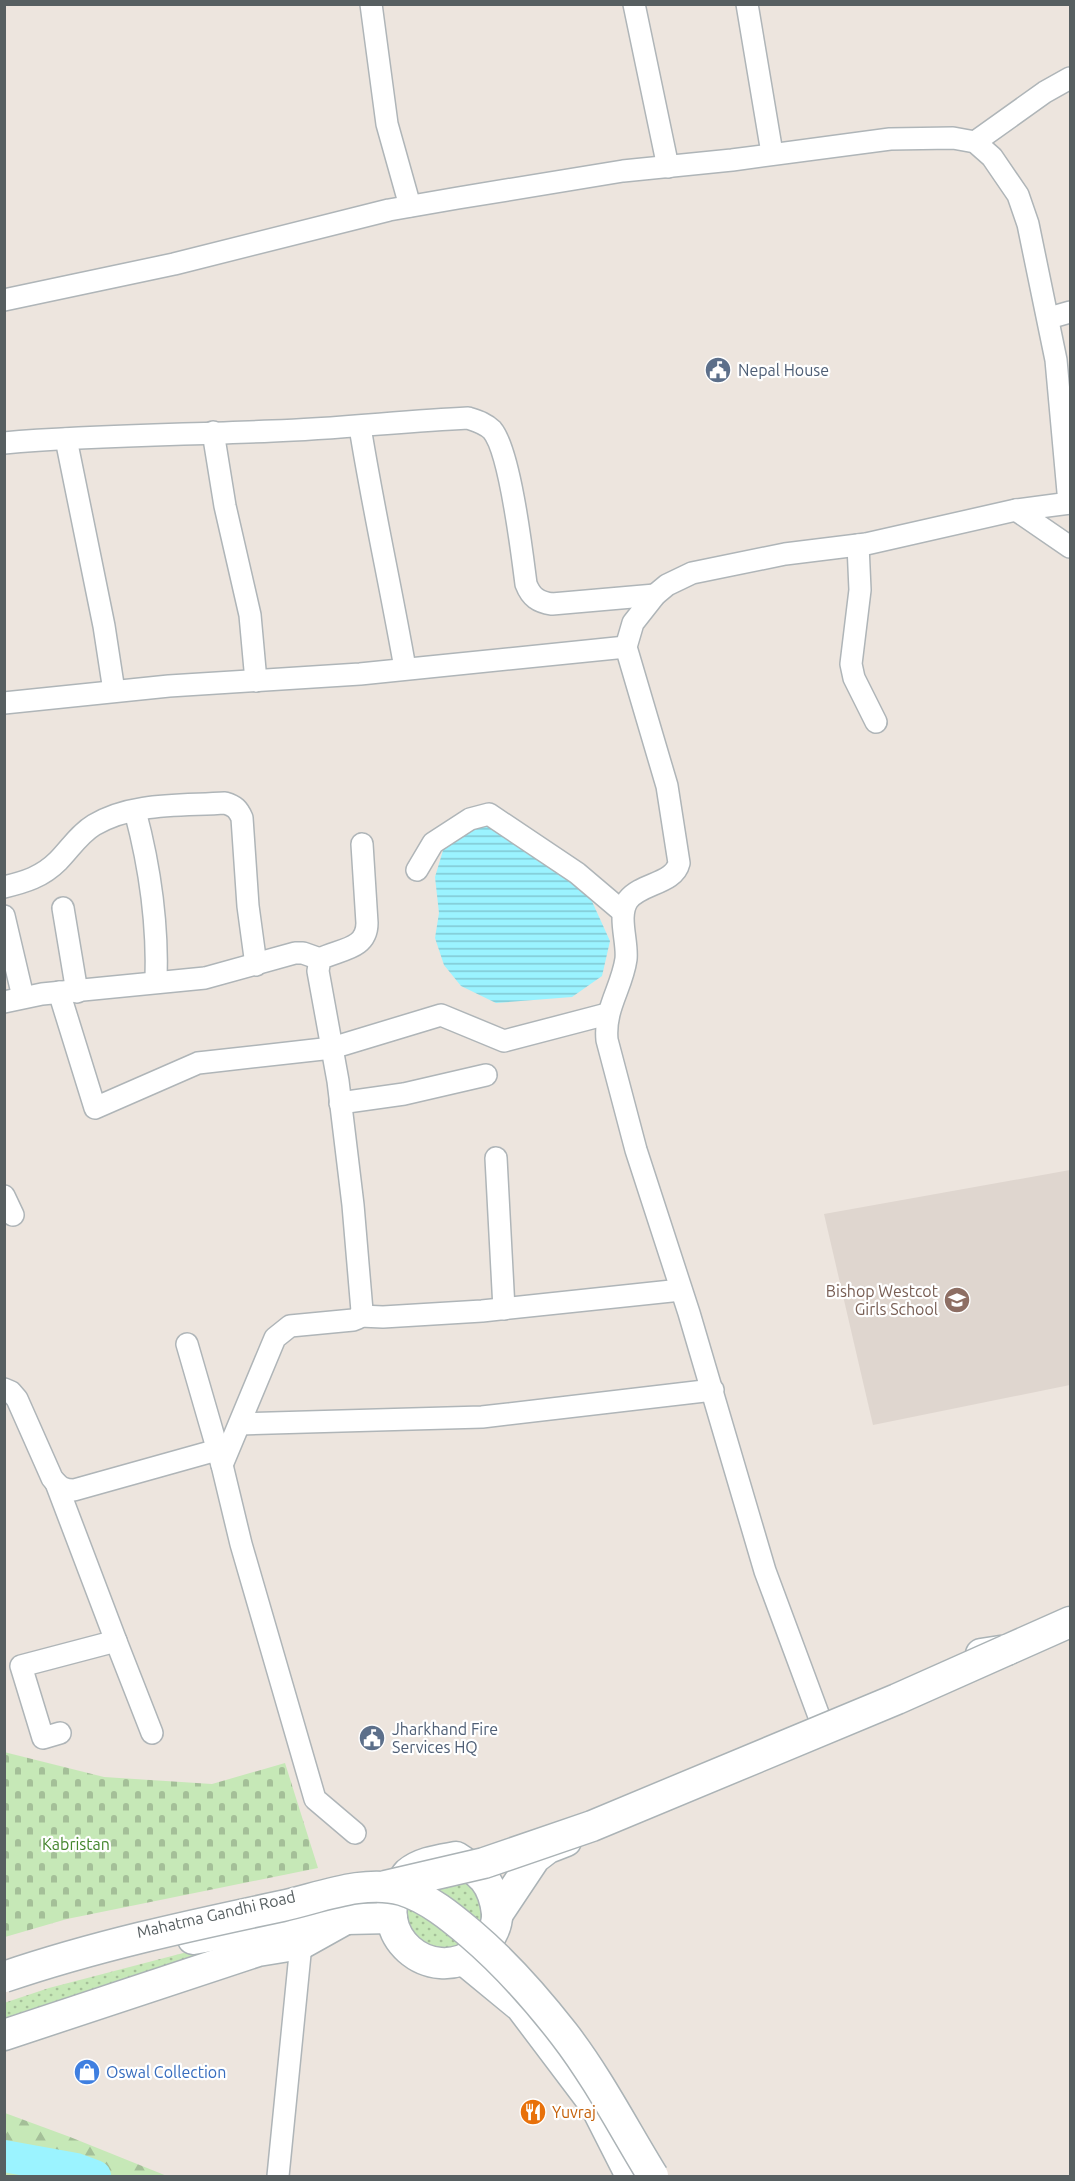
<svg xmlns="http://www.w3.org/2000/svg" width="1075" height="2181" viewBox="0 0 1075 2181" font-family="Ubuntu,sans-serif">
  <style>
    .education { fill: #dfd6cf }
    .grass { fill: url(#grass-dots) }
    .forest { fill: url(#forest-firs) }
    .cemetery { fill: url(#cemetery-stones) }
    .water { fill: url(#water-rules) }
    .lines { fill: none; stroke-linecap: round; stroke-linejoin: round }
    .river { stroke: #9bf3ff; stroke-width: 32 }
    .street-casing { stroke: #afb5b8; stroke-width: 24 }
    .secondary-casing { stroke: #abb3b6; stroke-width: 33 }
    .street { stroke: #fff; stroke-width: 21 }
    .secondary { stroke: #fff; stroke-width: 30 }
    .secondary-bridge-casing { stroke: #abb3b6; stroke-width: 33; stroke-linecap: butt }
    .secondary-bridge { stroke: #fff; stroke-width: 30 }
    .labels { text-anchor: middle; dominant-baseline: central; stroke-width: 4.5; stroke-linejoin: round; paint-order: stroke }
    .service-label { font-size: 16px; fill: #4e5e75; stroke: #fff; text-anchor: start }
    .education-label { font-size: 16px; fill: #785e54; stroke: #fff; text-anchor: end }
    .park-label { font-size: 16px; fill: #43852c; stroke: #fff }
    .street-label { font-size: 16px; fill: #575f61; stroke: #fff }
    .shop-label { font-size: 16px; fill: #366cbe; stroke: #fff; text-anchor: start }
    .food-label { font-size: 16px; fill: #c56008; stroke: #fff; text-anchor: start }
  </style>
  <defs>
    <pattern id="grass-dots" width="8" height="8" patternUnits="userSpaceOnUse" patternTransform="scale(1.5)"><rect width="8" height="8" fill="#c6e8b7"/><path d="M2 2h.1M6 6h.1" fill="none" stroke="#a4bf98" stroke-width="1.8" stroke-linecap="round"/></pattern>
    <pattern id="forest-firs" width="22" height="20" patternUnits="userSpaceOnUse" patternTransform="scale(1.5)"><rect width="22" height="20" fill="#c6e8b7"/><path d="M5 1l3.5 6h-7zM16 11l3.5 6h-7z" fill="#a4bf98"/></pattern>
    <pattern id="cemetery-stones" width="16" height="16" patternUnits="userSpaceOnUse" patternTransform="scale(1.5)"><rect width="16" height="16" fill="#c6e8b7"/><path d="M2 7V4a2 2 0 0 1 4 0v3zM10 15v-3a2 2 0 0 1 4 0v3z" fill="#a4bf98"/></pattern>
    <pattern id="water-rules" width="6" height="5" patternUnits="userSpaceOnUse" patternTransform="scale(1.5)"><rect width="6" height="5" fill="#9bf3ff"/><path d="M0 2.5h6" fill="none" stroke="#81c8d2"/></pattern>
  </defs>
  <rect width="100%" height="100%" fill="#ede5de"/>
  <polygon class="education" points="1070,1170 1070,1385 873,1425 824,1214"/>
  <g class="grass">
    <polygon points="425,1871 480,1885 486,1915 472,1942 443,1952 415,1941 401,1913"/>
    <polygon points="214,1945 226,1950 5,2025 4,2003 49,1988"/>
  </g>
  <polygon class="forest" points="5,2113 70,2137 167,2176 5,2176"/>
  <polygon class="cemetery" points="4,1752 104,1777 212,1784 285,1763 318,1868 67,1919 5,1937"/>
  <polygon class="water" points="493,817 585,886 610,941 602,976 572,997 496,1003 461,986 444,965 435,938 439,913 435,877 444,847"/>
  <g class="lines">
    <polyline class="river" points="4,2156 76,2169 95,2176"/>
    <defs>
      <g id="street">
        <polyline points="371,4 387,124 410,206"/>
        <polyline points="634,4 668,167"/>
        <polyline points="747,4 772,153"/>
        <polyline points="975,142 1045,92 1070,78"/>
        <polyline points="4,300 174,264 389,210 458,198 623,171 732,160 890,139 953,138 975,142 992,157 1018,195 1028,224 1056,360 1069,503"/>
        <polyline points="1049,318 1070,312"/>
        <path d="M360,427c13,81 31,161 45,241"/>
        <polyline points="213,432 225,506 250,615 256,681"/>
        <polyline points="66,439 104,626 114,691"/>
        <path d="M4,443c90,-8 179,-8 269,-12 65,-2 130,-10 195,-13 9,3 17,5 24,12 18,21 30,123 34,154 5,13 12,18 26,20l103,-9"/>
        <polyline points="1016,510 1070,547"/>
        <polyline points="858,545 860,590 851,664 854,678 876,722"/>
        <polyline points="4,703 169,686 360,674 626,647"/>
        <path d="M135,811c15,56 23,113 21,171"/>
        <polyline points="417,870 433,843 470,819 489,814 577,873 623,912"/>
        <path d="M4,887c21,-5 38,-10 54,-26 12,-12 21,-27 36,-36 38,-23 88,-19 131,-22 10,3 13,6 17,15l6,88 8,59"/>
        <polyline points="63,908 77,992"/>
        <polyline points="4,916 23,997"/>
        <polyline points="59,992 95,1108 198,1063 332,1048 441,1015 504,1041 607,1014"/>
        <polyline points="4,1002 42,994 205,978 295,953 303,953 320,959"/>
        <polyline points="340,1103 404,1094 486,1075"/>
        <polyline points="496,1158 504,1309"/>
        <polyline points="4,1196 13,1215"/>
        <polyline points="360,1316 383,1317 482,1311 681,1290"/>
        <polyline points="187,1344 222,1465 241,1544 315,1799 355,1833"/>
        <path d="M4,1389l7,3 6,7 35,79c7,9 11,12 22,12l143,-40"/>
        <polyline points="240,1424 482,1417 713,1390"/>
        <path d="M222,1465l53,-127 15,-12 63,-6 5,-2 4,-7 -9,-106 -15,-124 -20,-110 2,-12c19,-10 47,-9 47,-36l-5,-79"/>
        <polyline points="56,1483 116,1641 21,1666 43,1738 60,1733"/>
        <polyline points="116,1641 152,1733"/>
        <path d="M820,1719l-55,-148 -76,-258 -53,-163 -29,-110c-3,-32 15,-52 19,-81 2,-18 -9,-43 2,-59 13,-17 46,-16 51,-37l-12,-77 -41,-139 7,-24 22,-28 12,-10 25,-12 93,-19 81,-10 150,-34 54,-7"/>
        <polyline points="278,2176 301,1944"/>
      </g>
      <g id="secondary">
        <polyline points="981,1654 1007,1650 1070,1622"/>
        <path d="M456,1857c25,16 37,25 41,56 1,14 -9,31 -20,39 -48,35 -108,-19 -77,-68 3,-3 5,-8 8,-11 13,-11 32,-13 48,-16z"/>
        <polyline points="497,1915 535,1858 548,1848 566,1841"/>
        <polyline points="193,1939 299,1920 392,1918"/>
        <polyline points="465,1961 521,2007 595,2105 631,2176"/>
        <polyline points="4,2035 258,1951 301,1944 344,1920"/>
      </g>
    </defs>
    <use href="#street" class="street-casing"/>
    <use href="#secondary" class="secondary-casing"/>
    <use href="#street" class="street"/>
    <use href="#secondary" class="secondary"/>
    <defs>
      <g id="secondary-bridge">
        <polyline points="385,1886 484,1863 592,1826 897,1699 1007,1650"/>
        <path d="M4,1977c91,-31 184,-51 278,-71 37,-8 82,-27 120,-16 26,8 49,27 69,44 34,29 65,64 93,100 34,44 60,95 89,142"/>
      </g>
    </defs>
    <use href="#secondary-bridge" class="secondary-bridge-casing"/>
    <use href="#secondary-bridge" class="secondary-bridge"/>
  </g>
  <defs>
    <symbol id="civic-disc" viewBox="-11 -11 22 22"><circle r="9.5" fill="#5c6f8a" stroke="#fff"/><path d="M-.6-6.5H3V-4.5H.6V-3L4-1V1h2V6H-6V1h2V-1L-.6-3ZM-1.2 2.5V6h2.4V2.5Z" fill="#fff"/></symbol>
    <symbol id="school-disc" viewBox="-11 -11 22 22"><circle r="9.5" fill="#8d6e63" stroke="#fff"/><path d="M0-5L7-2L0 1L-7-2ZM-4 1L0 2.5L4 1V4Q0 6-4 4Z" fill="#fff"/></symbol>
    <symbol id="shop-disc" viewBox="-11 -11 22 22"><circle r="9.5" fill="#3f7fe0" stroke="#fff"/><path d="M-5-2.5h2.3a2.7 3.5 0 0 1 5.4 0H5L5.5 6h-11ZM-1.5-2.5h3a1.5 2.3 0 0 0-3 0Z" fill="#fff"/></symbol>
    <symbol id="restaurant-disc" viewBox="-11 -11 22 22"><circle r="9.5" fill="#e8710a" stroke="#fff"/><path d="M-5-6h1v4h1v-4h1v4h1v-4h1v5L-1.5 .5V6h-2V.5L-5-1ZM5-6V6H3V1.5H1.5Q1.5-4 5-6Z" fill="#fff"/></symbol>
  </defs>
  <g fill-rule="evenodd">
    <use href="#civic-disc" x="703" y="355" width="30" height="30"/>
    <use href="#school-disc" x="942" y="1285" width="30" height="30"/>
    <use href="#civic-disc" x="357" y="1723" width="30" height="30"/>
    <use href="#shop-disc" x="72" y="2057" width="30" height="30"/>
    <use href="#restaurant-disc" x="518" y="2097" width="30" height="30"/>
  </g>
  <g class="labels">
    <g class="service-label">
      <text x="738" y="370">Nepal House</text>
      <text x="392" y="1729">Jharkhand Fire<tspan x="392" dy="18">Services HQ</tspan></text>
    </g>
    <g class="education-label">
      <text x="938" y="1291">Bishop Westcot<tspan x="938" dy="18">Girls School</tspan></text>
    </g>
    <g class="park-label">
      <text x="76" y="1844">Kabristan</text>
    </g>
    <g class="street-label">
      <text transform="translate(216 1914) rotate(-13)">Mahatma Gandhi Road</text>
    </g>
    <g class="shop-label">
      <text x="106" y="2072">Oswal Collection</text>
    </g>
    <g class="food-label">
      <text x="552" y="2112">Yuvraj</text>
    </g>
  </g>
  <rect width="1075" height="2181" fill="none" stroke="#575f61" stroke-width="12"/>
</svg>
